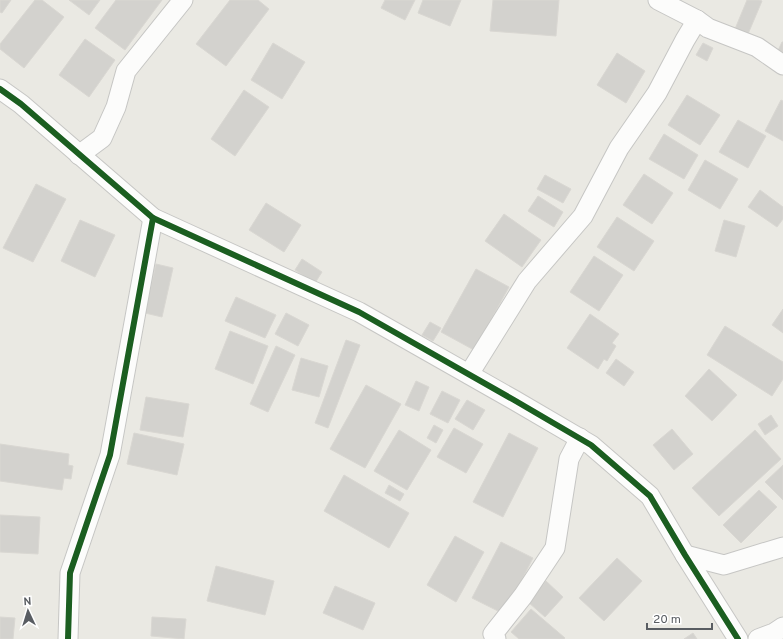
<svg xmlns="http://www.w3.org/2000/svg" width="783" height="639" viewBox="0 0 783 639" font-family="Overpass,sans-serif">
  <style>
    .building { fill: #d3d2ce; stroke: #d9d7d2 }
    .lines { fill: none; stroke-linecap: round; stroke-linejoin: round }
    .street-casing { stroke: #c6c6c4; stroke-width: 21 }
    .street { stroke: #fcfcfb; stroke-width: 19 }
    .cycleway-casing { stroke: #fff; stroke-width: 8 }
    .cycleway { stroke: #1b5e20; stroke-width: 6 }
  </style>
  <rect width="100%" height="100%" fill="#eae9e3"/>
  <g class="building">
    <polygon points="0,0 11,0 2,13 0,12"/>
    <polygon points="35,0 42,0 64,17 24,68 0,49 0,44"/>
    <polygon points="69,0 100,0 89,15"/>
    <polygon points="116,0 162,0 125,50 95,28"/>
    <polygon points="230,0 258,0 269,9 226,66 196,44"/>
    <polygon points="385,0 415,0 405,20 381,8"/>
    <polygon points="423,0 461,0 450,26 418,13"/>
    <polygon points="493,0 559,0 556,36 490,31"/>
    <polygon points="747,0 759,0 762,1 748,34 735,29"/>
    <polygon points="85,39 115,60 89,97 59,75"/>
    <polygon points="782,42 783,42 783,61 775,57"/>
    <polygon points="273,43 305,62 282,99 251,80"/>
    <polygon points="703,43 713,48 707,61 696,55"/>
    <polygon points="617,53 645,71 626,103 597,85"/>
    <polygon points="244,90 269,107 235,156 211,139"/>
    <polygon points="687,95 720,115 700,145 668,125"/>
    <polygon points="781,100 783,101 783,141 765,131"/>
    <polygon points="738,120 766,136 748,168 719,152"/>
    <polygon points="664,134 698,155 684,179 649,159"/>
    <polygon points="705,160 738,179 720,209 688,190"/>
    <polygon points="644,174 673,193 652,224 623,205"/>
    <polygon points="545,175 571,189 563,203 537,189"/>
    <polygon points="36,184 66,199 33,262 3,248"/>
    <polygon points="760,190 783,207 783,219 777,227 748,207"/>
    <polygon points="538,196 563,212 554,227 528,211"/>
    <polygon points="266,203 301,225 284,252 249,230"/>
    <polygon points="504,214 541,240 522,267 485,241"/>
    <polygon points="617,217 654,241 634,271 597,247"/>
    <polygon points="80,220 115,235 95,277 61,261"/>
    <polygon points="724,220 745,226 736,257 715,251"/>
    <polygon points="594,256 623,275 599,311 570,292"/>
    <polygon points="302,259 322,272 315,283 295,270"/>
    <polygon points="156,264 173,268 162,317 145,313"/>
    <polygon points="476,269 509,287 474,350 441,332"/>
    <polygon points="236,297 276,315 265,338 225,321"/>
    <polygon points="783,309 783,333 772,325"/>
    <polygon points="286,313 309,325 298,346 275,334"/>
    <polygon points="590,314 619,334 612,343 616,346 607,361 604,359 598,369 567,348"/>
    <polygon points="430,322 441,328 433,341 422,335"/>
    <polygon points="725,326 783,362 783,379 772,396 707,355"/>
    <polygon points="230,331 268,346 253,384 215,369"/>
    <polygon points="346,340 360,345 328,428 315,423"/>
    <polygon points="276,346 295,355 268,412 250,404"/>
    <polygon points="301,358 328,366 319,397 292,390"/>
    <polygon points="616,359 634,372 624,386 606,373"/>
    <polygon points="709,369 737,395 712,421 685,396"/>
    <polygon points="416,381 429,387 419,411 405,405"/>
    <polygon points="366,385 401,404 365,468 330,449"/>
    <polygon points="442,391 460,400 448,423 430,414"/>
    <polygon points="146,397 189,404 183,437 140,430"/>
    <polygon points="467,400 485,410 473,430 455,419"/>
    <polygon points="771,415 778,426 765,435 758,424"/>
    <polygon points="434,425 443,430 436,443 427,438"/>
    <polygon points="454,428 483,444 466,473 437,457"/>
    <polygon points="672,429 693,454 674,470 653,445"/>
    <polygon points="399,430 431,450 407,490 374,471"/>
    <polygon points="755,430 781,459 719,516 692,488"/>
    <polygon points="134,433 184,444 177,475 127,464"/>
    <polygon points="509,433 538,448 503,517 473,502"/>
    <polygon points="0,444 69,454 68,465 73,466 71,479 64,478 62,490 0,481"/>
    <polygon points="783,465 783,500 765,482"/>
    <polygon points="344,475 409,513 389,548 324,511"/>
    <polygon points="389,485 404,494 400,501 385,493"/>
    <polygon points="759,490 777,507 741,543 723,525"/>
    <polygon points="0,515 40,517 38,554 0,552"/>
    <polygon points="455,536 484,552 456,602 427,585"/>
    <polygon points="501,542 533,558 504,614 472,598"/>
    <polygon points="617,558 642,581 604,621 579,598"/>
    <polygon points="216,566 274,581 265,615 207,601"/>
    <polygon points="546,581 563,597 545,617 528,602"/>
    <polygon points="335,586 375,603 363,630 323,613"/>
    <polygon points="531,609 565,638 564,639 519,639 511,632"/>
    <polygon points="0,617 15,618 13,639 0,639"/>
    <polygon points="152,617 186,619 184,639 151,636"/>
    <polygon points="693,633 697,639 684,639"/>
  </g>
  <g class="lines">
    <defs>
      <g id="street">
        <polyline points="658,0 697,20 708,28 757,47 783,65"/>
        <polyline points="0,89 21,104 153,218 359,312 514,400 591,445 650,496 685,555 738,639"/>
        <polyline points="79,155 102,138 116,107 126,71 183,0"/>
        <polyline points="469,374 527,281 583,216 619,148 657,93 685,40 697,20"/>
        <polyline points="685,555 724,565 783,547"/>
        <polyline points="68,639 70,573 110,455 153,218"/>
        <polyline points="496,639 493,634 523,596 555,548 569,459 580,438"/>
        <polyline points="758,639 774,633 783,627"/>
      </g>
    </defs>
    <use href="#street" class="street-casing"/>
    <use href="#street" class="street"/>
    <defs>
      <g id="cycleway">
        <polyline points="0,89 21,104 153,218 359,312 514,400 591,445 650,496 685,555 738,639"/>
        <polyline points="68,639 70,573 110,455 153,218"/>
      </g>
    </defs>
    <use href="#cycleway" class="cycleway-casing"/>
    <use href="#cycleway" class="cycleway"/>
  </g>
  <g transform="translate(28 611) rotate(356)" stroke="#ffffff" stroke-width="3" paint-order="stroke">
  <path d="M0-3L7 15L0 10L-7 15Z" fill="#595d62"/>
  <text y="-6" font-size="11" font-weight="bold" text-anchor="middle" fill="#595d62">N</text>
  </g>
  <path d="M647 623v6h65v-6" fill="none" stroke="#595d62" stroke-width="2"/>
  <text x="653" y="623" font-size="12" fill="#595d62" stroke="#ffffff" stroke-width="3" paint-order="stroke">20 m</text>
</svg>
